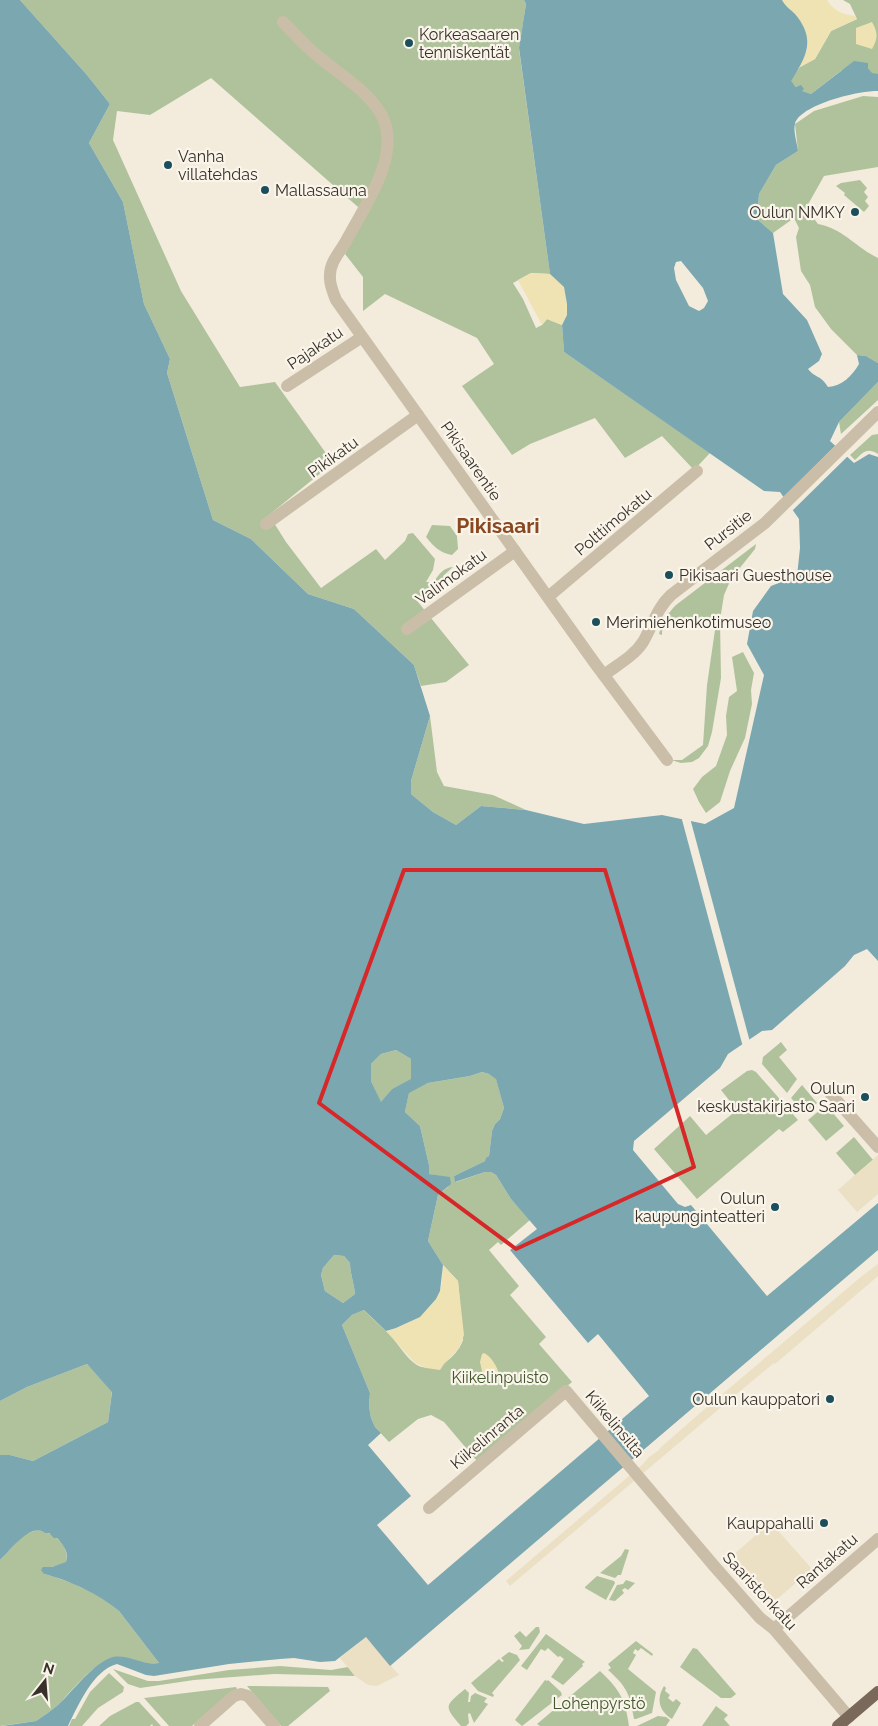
<svg xmlns="http://www.w3.org/2000/svg" width="878" height="1726" viewBox="0 0 878 1726" font-family="Raleway,sans-serif">
  <style>
    .green { fill: #b0c29c }
    .sand { fill: #efe3b3 }
    .plaza { fill: #ebdfc4 }
    .water { fill: #7ba7b1; fill-rule: evenodd }
    .pier { fill: #f3ecdd }
    .lines { fill: none; stroke-linecap: round; stroke-linejoin: round }
    .minor { stroke: #cbbea8; stroke-width: 12 }
    .major { stroke: #7a695a; stroke-width: 12 }
    .marked { fill: none; stroke: #d62828; stroke-width: 4; stroke-linejoin: round }
    .poi-dot { fill: #1d4e5b; stroke: #faf5ea; stroke-width: 2 }
    .labels { text-anchor: middle; dominant-baseline: central; stroke-width: 4.5; stroke-linejoin: round; paint-order: stroke }
    .poi-label { font-size: 16px; fill: #383029; stroke: #faf5ea; text-anchor: start }
    .street-label { font-size: 16px; fill: #383029; stroke: #faf5ea }
    .park-label { font-size: 16px; fill: #41572c; stroke: #faf5ea }
    .district-label { font-size: 21px; font-weight: bold; fill: #894820; stroke: #faf5ea }
  </style>
  <rect width="100%" height="100%" fill="#f3ecdd"/>
  <g class="green">
    <path d="M20,0h504l2,4 -7,45 31,225 -19,-1 -18,10 10,16 13,29 6,-3 5,-6 15,6 2,27 146,101 -16,17 -32,-34 -37,22 -30,-40 -65,26 -18,11 -50,-69 32,-22 -17,-26 -92,-44 -22,17v-34l-18,-23 21,-40 -155,-136 -61,37 -33,-4 -4,29 68,151 59,96 35,-5 58,81 -64,52 17,27 35,46 55,-39 9,11 20,-19 3,-7 5,-1 22,26 -2,11 -7,12h8c5,-8 9,-14 19,-15l-10,9 3,5 -16,12 -2,-1 -8,5h-6l55,68 -23,17 -25,4 -7,-21 -60,-56 -46,-15 -57,-55 -38,-19 -46,-147 3,-14 -26,-55 -21,-102 -34,-59 21,-39 -23,-29z"/>
    <polygon points="843,0 878,0 878,74 872,74 868,68 842,70 811,94 801,91 790,81 800,67 815,59 831,31 857,19 850,4"/>
    <path d="M863,96l15,1v70l-54,9 -18,32 12,16c26,5 37,23 60,34v105l-12,-7 -9,-1 -26,-26 -16,-22 -5,-22 -9,-14 -5,-34 3,-9 -5,-10 -21,15 -16,-14 2,-25 17,-29 22,-14 -3,-27 19,-13z"/>
    <polygon points="860,180 867,188 864,192 868,197 865,201 869,206 864,212 844,195 845,193 836,186 841,183"/>
    <polygon points="878,382 878,400 841,434 839,422"/>
    <path d="M878,434v20c-11,-7 -15,-2 -23,6l-5,-5 22,-20z"/>
    <path d="M432,525l18,1 7,10 1,13 -6,6c-12,-2 -18,-8 -26,-18z"/>
    <path d="M756,544l-1,5 -24,30 -7,16 -4,25 1,58 -9,54 -4,14 -9,12 -7,4 -11,1 -10,-3h11l21,-15 4,-60 9,-62 -46,-6 -8,14v4l-3,-1c3,-12 9,-21 17,-29z"/>
    <polygon points="743,652 754,673 751,690 752,704 745,738 730,771 720,802 706,813 699,802 693,789 702,777 716,766 727,735 726,716 729,697 737,691 732,657"/>
    <polygon points="430,716 437,772 444,786 493,795 526,810 481,806 456,825 433,812 411,794 411,781"/>
    <polygon points="781,1042 787,1050 779,1057 797,1079 787,1093 762,1064 763,1057"/>
    <polygon points="396,1050 411,1059 411,1080 392,1089 381,1103 371,1081 371,1064 381,1054"/>
    <polygon points="752,1070 756,1072 798,1120 783,1132 779,1129 697,1199 654,1149 690,1116 706,1135 737,1110 721,1090 747,1071"/>
    <path d="M482,1072l7,2 7,4 8,30 -4,11 -5,5 -3,7 -3,25 -4,5 -31,15 2,6 29,-10h6l5,3 15,24 19,21 -29,25 -3,-3 -9,8 30,36 -9,9 36,42 -7,7 33,38 -95,79 -33,-39 -13,-7 -13,4 -29,23 -14,-15 -4,-9 -2,-12 1,-13 -28,-68 10,-10 12,-5c7,7 14,14 22,21 10,9 17,23 28,32 18,14 43,-5 49,-23l-5,-59 -15,-16 -15,-24 10,-46 10,-8 2,-9 -21,-4v-9l-9,-39 -15,-14 4,-20 19,-9 42,-7z"/>
    <polygon points="802,1085 817,1103 805,1114 791,1098"/>
    <polygon points="826,1105 844,1126 826,1141 808,1120"/>
    <polygon points="854,1137 873,1160 855,1175 836,1153"/>
    <path d="M334,1255l10,1 6,7c0,10 4,20 5,31l-12,9 -18,-12 -4,-16 2,-7z"/>
    <polygon points="87,1364 112,1391 108,1422 33,1461 10,1455 0,1455 0,1401 27,1387"/>
    <path d="M36,1530c16,1 35,15 30,33l-14,4 -8,7c24,6 56,20 75,37l40,52c-17,3 -31,-8 -49,-3 -18,4 -39,32 -52,45 -7,6 -15,11 -22,16l-36,5v-166l22,-24z"/>
    <polygon points="625,1549 629,1550 621,1575 618,1575 615,1578 600,1573 621,1556"/>
    <polygon points="597,1576 614,1581 615,1583 606,1600 585,1588 585,1587"/>
    <polygon points="626,1580 635,1583 628,1590 625,1588 622,1590 624,1593 615,1601 609,1600 617,1585 623,1584"/>
    <polygon points="536,1627 539,1627 540,1632 529,1649 519,1650 522,1646 514,1636 520,1631 526,1637"/>
    <polygon points="546,1634 585,1662 582,1664 583,1666 563,1685 551,1677 564,1659 560,1656 558,1657 548,1648 545,1651 541,1649 527,1670 521,1666"/>
    <path d="M636,1641l17,13 -1,2 -11,-8 -3,3 -3,-2 -2,4 3,2 -8,14 28,23 -4,21 -16,6h-2c-4,-25 -7,-32 -26,-49l3,-2 -3,-4z"/>
    <polygon points="693,1648 697,1649 736,1694 731,1698 721,1698 680,1667"/>
    <polygon points="509,1652 517,1655 520,1660 492,1693 494,1695 493,1697 478,1691 471,1683 499,1659 502,1662 504,1661 501,1658"/>
    <polygon points="280,1666 331,1670 348,1667 355,1676 274,1674 194,1680 140,1688 128,1684 113,1669 148,1681 159,1681 229,1670"/>
    <path d="M600,1671c20,19 25,28 29,55h-89l-3,-2z"/>
    <polygon points="109,1673 124,1687 123,1692 98,1708 82,1726 69,1726 72,1719 75,1719 90,1692"/>
    <polygon points="545,1680 547,1681 548,1680 561,1692 562,1695 522,1726 515,1720"/>
    <polygon points="247,1686 328,1687 330,1691 288,1726 281,1726"/>
    <path d="M664,1686l2,2 -1,3 5,4 -2,3 5,4 3,-3 5,4 -9,16c-13,-8 -16,-20 -8,-33z"/>
    <polygon points="236,1687 237,1689 192,1726 169,1726 144,1698"/>
    <path d="M465,1689l4,4 -1,9h2l1,-6 4,-3 12,5 -3,4 4,2 -14,19 -4,-10 -2,1 1,9 -3,3h-5c-18,-21 -16,-20 4,-37z"/>
    <polygon points="136,1702 139,1702 161,1726 153,1726 152,1724 150,1726 99,1726 110,1716"/>
    <polygon points="716,1706 728,1715 724,1719 730,1726 702,1726"/>
    <polygon points="658,1716 666,1717 670,1720 666,1726 637,1726"/>
  </g>
  <g class="sand">
    <path d="M782,0h45c7,11 15,14 28,16l2,3 -26,12 -16,28 -15,8 7,-17 -14,-37 -9,-7z"/>
    <path d="M872,22c6,11 6,16 0,27l-16,-5v-16z"/>
    <polygon points="531,273 550,274 564,287 567,304 567,315 562,325 547,319 542,325 518,280"/>
    <path d="M443,1265l15,16 6,54 -5,13 -15,16 -4,6 -14,-2 -11,-5 -29,-32c22,-5 42,-18 53,-38 4,-7 3,-20 4,-28z"/>
    <path d="M484,1353c8,4 13,14 15,21l-1,4 -9,2 -6,-4 -3,-14 2,-8z"/>
  </g>
  <g class="plaza">
    <polygon points="878,1155 878,1194 857,1212 838,1190"/>
    <polygon points="878,1264 878,1276 850,1300 775,1364 774,1363 739,1392 510,1586 506,1581 643,1464 649,1457 659,1450 660,1448 700,1413 862,1276"/>
    <polygon points="773,1525 812,1569 768,1607 733,1566 736,1563 731,1557 765,1527"/>
    <polygon points="366,1637 399,1675 377,1686 368,1685 355,1676 340,1658"/>
  </g>
  <path class="water" d="M0,0h20l67,75 23,29 -21,39 34,59 21,102 26,55 -3,14 46,147 38,19 57,55 46,15 60,56 16,51 -19,65v13l22,18 23,13 25,-19 45,4 58,14 78,-9 43,9 29,-16 30,-133 -17,-31 6,-33 18,-25 26,-10 3,-28 -1,-29 -19,-27 -16,-1 -200,-139 -2,-27 5,-10v-11l-3,-17 -14,-13 -31,-226 7,-44 -2,-4h258c3,6 8,9 13,14 21,25 12,42 -4,67l5,6 5,-2 3,4 -2,2 9,3 43,-33 14,2v5l4,5 6,1v17c-18,-1 -79,14 -83,33 -2,7 2,19 3,27l-22,14 -17,29 -2,25 16,14 10,61 24,26 15,34 -3,7 -11,8c7,9 13,6 20,18 14,-1 24,-11 31,-23l-2,-9 9,1 12,7v19l-39,40 -9,19 24,22 15,-9 9,3v504l-11,-12 -13,6 -9,11 -73,64 -10,1 -34,23 -8,14 -86,73 -1,9 45,54 7,3 6,-2 76,91 111,-93v47l-488,416 -24,-29 -31,24 -15,1 -26,-4 -14,1 -51,5 -75,12 -8,-1 -29,-11c-24,6 -39,42 -49,62h-66l34,-5c7,-5 15,-10 22,-16 14,-13 36,-43 55,-48 15,-3 31,9 46,6l-40,-52c-19,-16 -50,-31 -75,-37l-3,-4 2,-3h9l14,-5c3,-10 -2,-16 -9,-24h-3l-5,-5h-4c-14,-12 -36,19 -45,27v-105h10l23,6 75,-39 4,-30 -25,-28 -60,23 -27,14zM681,261l22,27 5,13 -4,7 -5,3 -10,-5 -13,-26 -2,-12 2,-6zM396,1050l15,9v20l-19,10 -11,13 -10,-21v-17l10,-10zM482,1072l7,2 7,5 8,29 -4,11 -5,5 -3,7 -3,25 -3,2 -1,3 -31,15 1,6 30,-10h6l5,3 15,24 26,30 -27,21 78,93 10,-9 51,62 -221,189 -51,-60 34,-29 -43,-51 13,-12 -6,-6 -4,-9 -2,-12 1,-13 -28,-68 10,-10 12,-5 22,21 10,-3 24,-11 16,-18 4,-8 3,-26 -15,-24 10,-46 13,-11 -1,-7 -21,-3v-9l-9,-39 -15,-14 4,-19 19,-10 42,-7zM334,1255l10,1 6,7c0,10 4,20 5,31l-12,9 -18,-12 -4,-16 2,-7z"/>
  <g class="pier">
    <polygon points="837,444 849,455 791,512 782,499"/>
    <polygon points="681,816 690,818 750,1042 743,1047"/>
    <polygon points="878,1251 878,1254 651,1448 638,1458 637,1456"/>
  </g>
  <g class="lines">
    <g class="minor">
      <path d="M283,22c10,10 19,21 30,30 21,19 54,37 68,62 22,40 -16,91 -35,127 -6,11 -16,21 -16,34 -1,9 3,17 6,25l258,362 73,98"/>
      <polyline points="287,386 362,337"/>
      <polyline points="266,524 418,415"/>
      <polyline points="548,597 697,471"/>
      <polyline points="407,629 515,551"/>
      <path d="M604,675c13,-10 30,-19 39,-33 10,-17 14,-34 28,-47l94,-72 113,-111"/>
      <polyline points="830,1093 878,1147"/>
      <polyline points="429,1508 566,1391 715,1567 760,1618 774,1629 849,1717"/>
      <polyline points="774,1629 878,1539"/>
      <polyline points="200,1726 234,1696 241,1694 248,1696 274,1726"/>
    </g>
    <polyline class="major" points="838,1726 878,1692"/>
  </g>
  <path class="marked" d="M404,870h201l89,297 -178,82 -197,-146z"/>
  <g class="poi-dot">
    <circle cx="409" cy="43" r="5"/>
    <circle cx="168" cy="165" r="5"/>
    <circle cx="265" cy="190" r="5"/>
    <circle cx="855" cy="212" r="5"/>
    <circle cx="669" cy="575" r="5"/>
    <circle cx="596" cy="622" r="5"/>
    <circle cx="865" cy="1097" r="5"/>
    <circle cx="775" cy="1207" r="5"/>
    <circle cx="830" cy="1399" r="5"/>
    <circle cx="824" cy="1523" r="5"/>
  </g>
  <g class="labels">
    <g class="poi-label">
      <text x="419" y="34">Korkeasaaren<tspan x="419" dy="18">tenniskentät</tspan></text>
      <text x="178" y="156">Vanha<tspan x="178" dy="18">villatehdas</tspan></text>
      <text x="275" y="190">Mallassauna</text>
      <text x="845" y="212" text-anchor="end">Oulun NMKY</text>
      <text x="679" y="575">Pikisaari Guesthouse</text>
      <text x="606" y="622">Merimiehenkotimuseo</text>
      <text x="855" y="1088" text-anchor="end">Oulun<tspan x="855" dy="18">keskustakirjasto Saari</tspan></text>
      <text x="765" y="1198" text-anchor="end">Oulun<tspan x="765" dy="18">kaupunginteatteri</tspan></text>
      <text x="820" y="1399" text-anchor="end">Oulun kauppatori</text>
      <text x="814" y="1523" text-anchor="end">Kauppahalli</text>
    </g>
    <g class="street-label">
      <text transform="translate(315 348) rotate(-34)">Pajakatu</text>
      <text transform="translate(333 457) rotate(-36)">Pikikatu</text>
      <text transform="translate(471 461) rotate(55)">Pikisaarentie</text>
      <text transform="translate(613 522) rotate(-40)">Polttimokatu</text>
      <text transform="translate(728 530) rotate(-38)">Pursitie</text>
      <text transform="translate(451 577) rotate(-36)">Valimokatu</text>
      <text transform="translate(615 1424) rotate(50)">Kiikelinsilta</text>
      <text transform="translate(487 1437) rotate(-40)">Kiikelinranta</text>
      <text transform="translate(827 1561) rotate(-41)">Rantakatu</text>
      <text transform="translate(760 1591) rotate(47)">Saaristonkatu</text>
    </g>
    <g class="park-label">
      <text x="500" y="1377">Kiikelinpuisto</text>
      <text x="599" y="1703">Lohenpyrstö</text>
    </g>
    <g class="district-label">
      <text x="498" y="525">Pikisaari</text>
    </g>
  </g>
  <g transform="translate(45 1681) rotate(17)" stroke="#faf5ea" stroke-width="4" paint-order="stroke">
  <path d="M0-4L9 19L0 12L-9 19Z" fill="#383029"/>
  <text y="-8" font-size="14" font-weight="bold" text-anchor="middle" fill="#383029">N</text>
  </g>
</svg>
